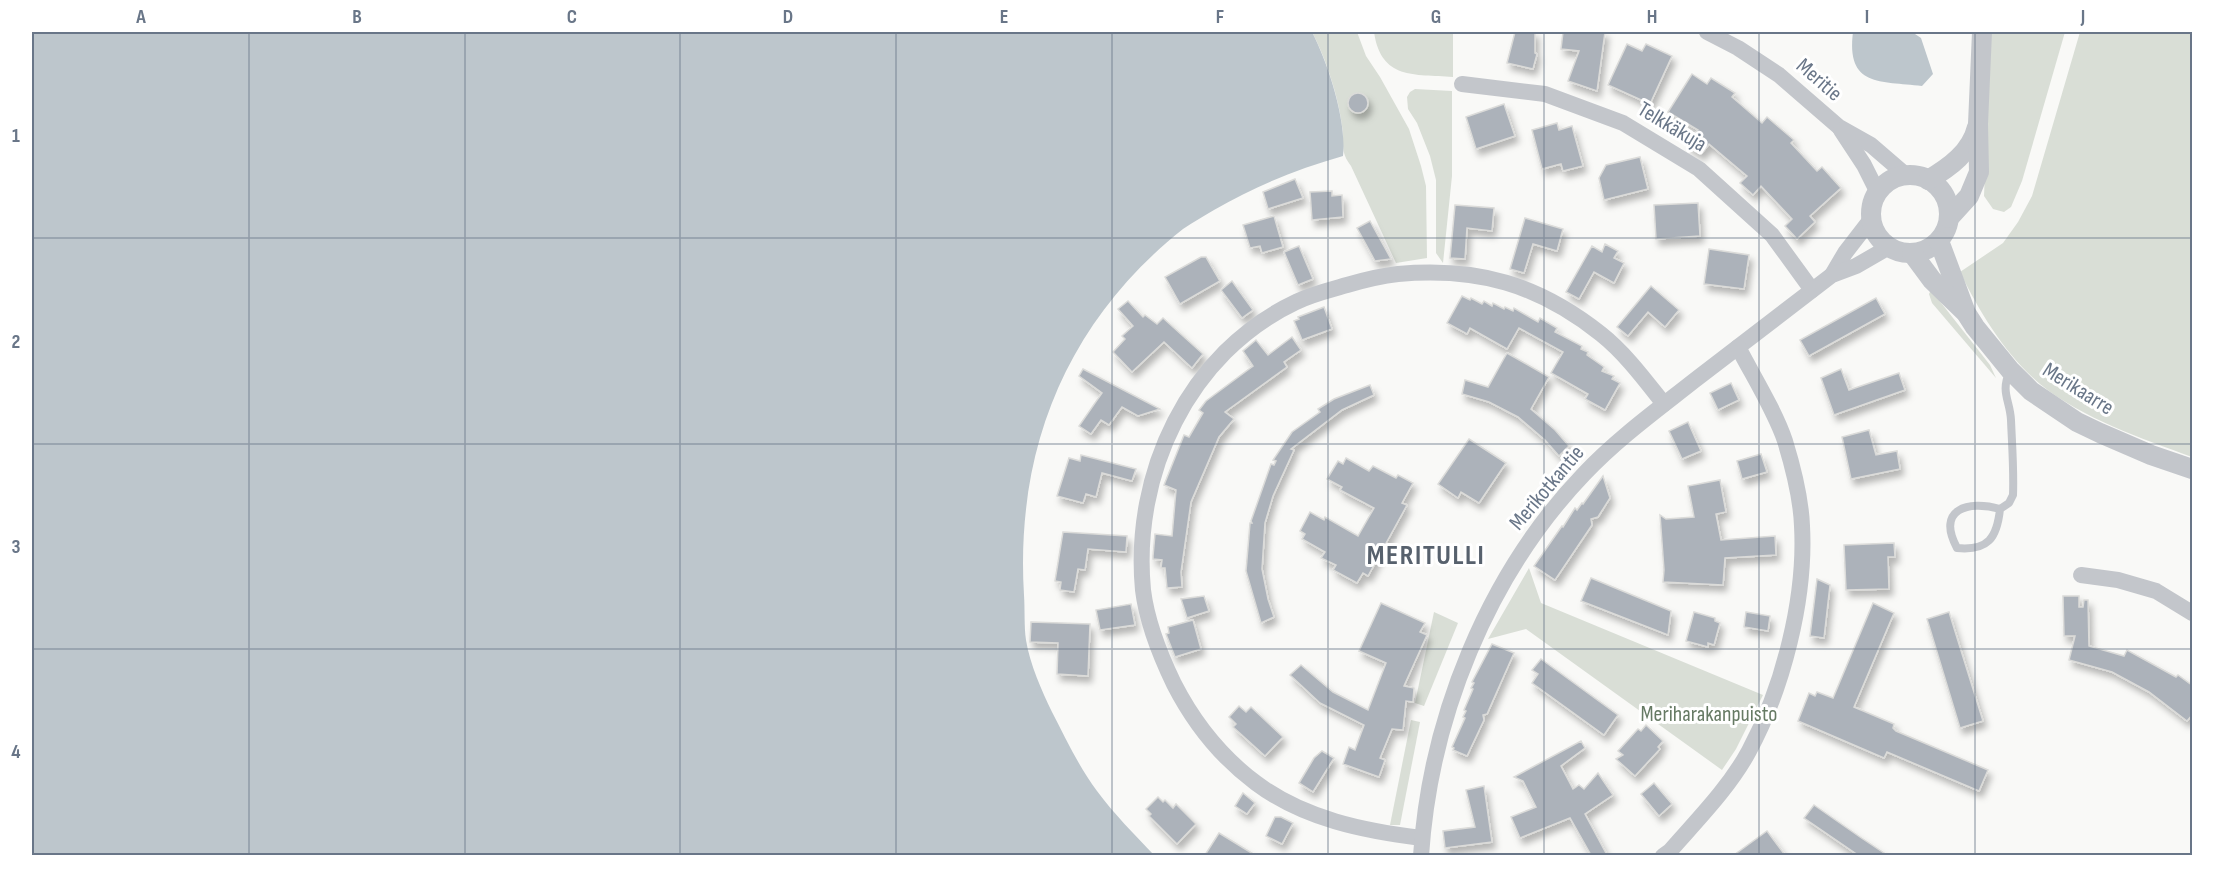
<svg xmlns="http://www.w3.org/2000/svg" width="2224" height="887" viewBox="0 0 2224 887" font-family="'Sofia Sans Condensed',sans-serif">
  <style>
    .green { fill: #d9ded6 }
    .water { fill: #bdc6cc }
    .building { fill: #acb2ba; stroke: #dbdbd9; stroke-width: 1.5; filter: url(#shadow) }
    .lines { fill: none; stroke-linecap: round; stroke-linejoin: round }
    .service { stroke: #c3c6cb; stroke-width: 8 }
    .minor { stroke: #c3c6cb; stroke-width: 16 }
    .tertiary { stroke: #c3c6cb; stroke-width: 20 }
    .grid { fill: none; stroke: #697688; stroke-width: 1.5; stroke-opacity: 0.55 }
    .labels { text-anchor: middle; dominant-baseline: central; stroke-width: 6; stroke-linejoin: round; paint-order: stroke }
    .street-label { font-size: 22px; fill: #697688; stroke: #fff }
    .park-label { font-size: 22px; fill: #667a64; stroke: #fff }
    .district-label { font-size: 28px; font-weight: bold; letter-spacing: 1.5px; fill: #57616d; stroke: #fff }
    .neatline { fill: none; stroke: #697688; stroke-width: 2 }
    .grid-label { font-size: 20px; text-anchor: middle; font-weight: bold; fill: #697688 }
  </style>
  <defs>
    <filter id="shadow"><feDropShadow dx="3.5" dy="6" stdDeviation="3" flood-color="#0004"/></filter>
  </defs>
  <rect width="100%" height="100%" fill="#f9f9f7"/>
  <g class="green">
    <path d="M1312,32h45l9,24 14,21 29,52 12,37 5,20 1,72 -31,5 -45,-97c-12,-15 -6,-23 -9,-40 -3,-28 -17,-70 -30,-94z"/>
    <path d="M1374,32h79v45c-39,-3 -72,3 -79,-45z"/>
    <polygon points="1991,32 2065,32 2022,181 2011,207 2004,212 1993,209 1984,196"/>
    <path d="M2080,32h112v425c-51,-19 -109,-38 -152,-73 -35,-30 -60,-71 -80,-112l43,-29 15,-21 14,-26z"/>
    <polygon points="1415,89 1452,91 1452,176 1443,263 1436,253 1436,180 1430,156 1417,123 1408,109 1407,97 1410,92"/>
    <polygon points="1931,290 1990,365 1996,378 1932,303 1929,294"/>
    <polygon points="1529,568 1541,603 1763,695 1736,749 1722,770 1526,629 1488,639"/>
    <polygon points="1434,612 1458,623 1424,706 1415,703"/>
    <polygon points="1411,720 1420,722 1400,825 1390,825"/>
  </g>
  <g class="water">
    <path d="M32,32h1280c16,31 35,89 31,124 -46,13 -87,30 -129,54 -10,6 -21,12 -31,19 -116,92 -168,220 -159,366 1,15 0,31 2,45 4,25 16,51 26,72 14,27 27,55 45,79 17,23 38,44 57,64h-1122z"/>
    <path d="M1853,32h59l9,6 12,36 -11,12c-42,-5 -76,1 -69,-54z"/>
  </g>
  <g class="building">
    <polygon points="1515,32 1535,32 1535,53 1537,54 1533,69 1507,63"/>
    <polygon points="1563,32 1605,32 1597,91 1568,81 1579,51 1561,49"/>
    <polygon points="1627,44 1642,51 1646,44 1672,56 1650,104 1608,85"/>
    <polygon points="1692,74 1707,84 1711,78 1735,93 1732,97 1762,123 1767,117 1794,140 1791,143 1817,171 1822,167 1841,188 1810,216 1815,222 1797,239 1785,226 1792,219 1761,186 1753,195 1740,183 1747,176 1709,144 1701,154 1687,145 1698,130 1668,112"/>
    <circle cx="1358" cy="103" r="10"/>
    <polygon points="1504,104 1515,136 1476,149 1466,117"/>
    <polygon points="1557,123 1559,130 1572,126 1583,166 1563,171 1561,164 1542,169 1532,130"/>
    <polygon points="1640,157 1648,189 1604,200 1599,178 1606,165"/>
    <polygon points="1295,179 1303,198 1268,209 1263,192"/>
    <polygon points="1332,191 1332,196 1342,195 1343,217 1312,220 1310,192"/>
    <polygon points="1698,203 1700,236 1656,239 1654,205"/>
    <polygon points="1455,205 1494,208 1492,231 1467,228 1465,259 1450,258"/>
    <polygon points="1274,216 1283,247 1262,253 1260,246 1250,248 1243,225"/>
    <polygon points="1525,218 1563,229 1557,251 1533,244 1524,273 1510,269"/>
    <polygon points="1370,221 1391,259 1375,261 1357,228"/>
    <polygon points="1605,244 1618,251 1614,258 1624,263 1614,283 1594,272 1579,299 1566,292 1592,246 1602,252"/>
    <polygon points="1299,246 1313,279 1298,285 1284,252"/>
    <polygon points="1709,249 1749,255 1744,289 1704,284"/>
    <polygon points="1201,257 1206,257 1220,281 1180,304 1165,277"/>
    <polygon points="1232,281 1253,310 1242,318 1221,290"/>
    <polygon points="1651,286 1679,310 1665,327 1648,312 1628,336 1617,327"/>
    <polygon points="1462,296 1470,300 1471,298 1482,304 1484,301 1492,306 1493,303 1504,309 1505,307 1513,311 1514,308 1538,322 1540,318 1557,328 1555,332 1582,346 1581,349 1588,352 1587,355 1604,367 1602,371 1614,376 1612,379 1620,383 1605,410 1585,399 1588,394 1551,373 1563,352 1519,328 1507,349 1470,328 1467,334 1447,323"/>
    <polygon points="1876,298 1885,314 1809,356 1800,340"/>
    <polygon points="1128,301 1143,317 1145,315 1157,324 1163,318 1203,354 1192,368 1164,342 1132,372 1113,352 1125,339 1122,336 1133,326 1118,309"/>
    <polygon points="1324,307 1332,329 1302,340 1294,321 1299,319 1298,317"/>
    <polygon points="1292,337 1301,350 1284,362 1287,367 1225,412 1234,419 1219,437 1191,502 1181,572 1182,587 1167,588 1165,568 1161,568 1162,560 1153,559 1153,556 1155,534 1172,536 1176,490 1164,485 1184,435 1189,437 1203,413 1199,410 1206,401 1253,366 1243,351 1256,340 1268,355"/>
    <polygon points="1507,353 1549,377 1531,409 1555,430 1569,446 1559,456 1545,440 1518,417 1489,402 1462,394 1465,380 1488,387"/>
    <polygon points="1083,369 1160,409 1138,416 1122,407 1109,425 1101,420 1091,434 1079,426 1102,393 1079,376"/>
    <polygon points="1841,369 1849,390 1899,373 1905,390 1834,415 1821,378"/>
    <polygon points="1731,383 1739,400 1718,410 1710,393"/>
    <polygon points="1370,385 1374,395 1342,410 1291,449 1294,450 1273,496 1265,523 1262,569 1268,599 1274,617 1261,623 1246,571 1250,523 1252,523 1251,521 1271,464 1274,465 1276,461 1273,460 1292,432 1320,412 1318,409 1334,399"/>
    <polygon points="1688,422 1701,451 1682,459 1669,431"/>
    <polygon points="1869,430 1876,455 1897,451 1900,469 1851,479 1842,437"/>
    <polygon points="1469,439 1506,463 1479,503 1461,492 1458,498 1438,484"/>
    <polygon points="1761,454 1767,472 1742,479 1737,461"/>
    <polygon points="1081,455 1136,469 1132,481 1102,473 1096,497 1086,494 1083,503 1057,496 1069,458 1080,461"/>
    <polygon points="1346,458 1369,471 1373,466 1396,478 1398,475 1413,483 1402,503 1407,505 1368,576 1363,573 1357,583 1333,570 1336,565 1321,558 1325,552 1302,539 1305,534 1300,531 1310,512 1324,520 1325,517 1358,536 1374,508 1340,490 1342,487 1327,479 1338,461 1343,464"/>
    <polygon points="1603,476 1610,498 1598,517 1591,519 1592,525 1555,580 1534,566 1562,526 1563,527 1575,508 1577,510 1582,503 1583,504"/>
    <polygon points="1720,480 1726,512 1716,514 1721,540 1775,536 1776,555 1725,558 1723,585 1663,582 1664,570 1660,515 1666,519 1694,517 1688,486"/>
    <polygon points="1063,532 1127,536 1126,552 1088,549 1085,570 1078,569 1074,592 1060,590 1061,582 1055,581"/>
    <polygon points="1894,543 1895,557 1888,557 1889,589 1846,590 1844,545"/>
    <polygon points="1591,578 1671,611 1668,635 1581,601"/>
    <polygon points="1817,579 1830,585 1824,638 1810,636"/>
    <polygon points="1204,596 1209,611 1187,618 1181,599"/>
    <polygon points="2063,596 2079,596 2079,607 2083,607 2084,600 2088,600 2089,646 2124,656 2127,650 2176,677 2178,675 2193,686 2193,714 2187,721 2149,692 2112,672 2069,660 2075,636 2064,636"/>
    <polygon points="1381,603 1425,623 1420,632 1427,635 1404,686 1414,688 1413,702 1406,701 1403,730 1392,729 1380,758 1385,760 1379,777 1343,764 1349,747 1355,750 1364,725 1320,703 1290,675 1301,665 1333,692 1368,710 1386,663 1359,651"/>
    <polygon points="1873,603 1894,613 1854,707 1894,724 1893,728 1896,731 1988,770 1979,791 1887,752 1884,758 1798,721 1809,693 1815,696 1817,692 1833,698"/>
    <polygon points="1131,604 1135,625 1100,630 1096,610"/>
    <polygon points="1694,612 1715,618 1715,621 1720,623 1714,645 1708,643 1708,647 1686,641"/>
    <polygon points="1746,612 1770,616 1768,631 1744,627"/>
    <polygon points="1949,612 1983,721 1960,728 1927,619"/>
    <polygon points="1193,620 1201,649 1175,657 1166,634 1169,633 1168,627"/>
    <polygon points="1031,622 1090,624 1088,676 1057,674 1058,643 1030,642"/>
    <polygon points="1492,644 1514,653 1487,714 1483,715 1484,720 1467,756 1453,750 1454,748 1452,747 1465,718 1463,717 1466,711 1464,710 1473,689 1471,688 1474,683 1472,682"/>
    <polygon points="1541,659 1618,715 1604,735 1532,683 1538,674 1532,670"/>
    <polygon points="1239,706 1246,712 1251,707 1283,737 1265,756 1233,727 1236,724 1229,717"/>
    <polygon points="1646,725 1663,741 1658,747 1660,749 1635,776 1616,759 1623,755 1618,751 1638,729 1641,731"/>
    <polygon points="1581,741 1585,748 1561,766 1573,789 1579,785 1584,789 1598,773 1613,795 1585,814 1607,855 1591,855 1570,818 1520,838 1511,817 1536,807 1523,781 1514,777"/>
    <polygon points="1322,751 1334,758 1313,792 1299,783 1314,758"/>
    <polygon points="1654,783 1672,804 1659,816 1641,794"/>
    <polygon points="1484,786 1492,842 1445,848 1443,831 1475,827 1466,790"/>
    <polygon points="1243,793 1255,803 1247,814 1235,806"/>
    <polygon points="1158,797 1163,802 1165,800 1173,808 1176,804 1196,824 1177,844 1149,816 1151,814 1146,809"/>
    <polygon points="1814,805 1860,837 1887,855 1858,855 1804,818"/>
    <polygon points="1275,817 1281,817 1293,823 1282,844 1266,836"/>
    <polygon points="1767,831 1785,855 1734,855"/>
    <polygon points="1219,833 1255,855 1205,855"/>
  </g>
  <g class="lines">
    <path class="service" d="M2000,509c-3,29 -12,42 -43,39 -21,-39 11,-48 43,-39l9,-6 4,-8c1,-25 -1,-50 -2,-75 -1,-20 -11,-28 -1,-49"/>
    <g class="minor">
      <polyline points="1707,32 1738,48 1779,75 1839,127 1871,145 1907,176"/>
      <polyline points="1462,84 1545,94 1623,123 1699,169 1772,235 1812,290"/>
      <polyline points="1841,130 1864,165 1878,193"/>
      <polyline points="1832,275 1845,253 1872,218"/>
      <polyline points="2081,575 2118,580 2156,591 2192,613"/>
      <path d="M1422,838c-58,-7 -118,-19 -166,-55 -35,-26 -62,-60 -82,-99 -14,-29 -27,-61 -31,-94 -11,-116 45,-237 153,-288 16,-8 34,-12 51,-17 17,-5 33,-9 51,-11 80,-7 140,10 203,60 24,19 44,46 63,70"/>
      <path d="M1421,856c9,-138 67,-282 163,-382 33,-35 73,-64 111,-94 45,-35 91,-70 137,-105l24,-9 33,-19"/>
      <path d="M1663,856l7,-5c27,-31 59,-63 79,-100 34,-63 57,-153 53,-225 -1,-27 -9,-59 -17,-85 -10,-30 -32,-65 -47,-94"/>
    </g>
    <g class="tertiary">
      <circle cx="1910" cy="214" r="39"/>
      <path d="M1928,180c22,-13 43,-28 49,-53"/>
      <polyline points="1949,218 1969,196 1979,172 1978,124 1982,32"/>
      <polyline points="1939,241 1966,313 1975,327 2010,370 2031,391 2077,422 2100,433 2151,455 2192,469"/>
      <polyline points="1912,253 1932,280 1964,311"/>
    </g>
  </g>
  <path class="grid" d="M249,32v824M465,32v824M680,32v824M896,32v824M1112,32v824M1328,32v824M1544,32v824M1759,32v824M1975,32v824M32,238h2160M32,444h2160M32,649h2160"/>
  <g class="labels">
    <g class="street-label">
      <text transform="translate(1819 80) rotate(41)">Meritie</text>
      <text transform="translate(1672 127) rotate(31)">Telkkäkuja</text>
      <text transform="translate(2078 389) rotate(32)">Merikaarre</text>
      <text transform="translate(1547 488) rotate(-50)">Merikotkantie</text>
    </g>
    <g class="park-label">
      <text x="1709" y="714">Meriharakanpuisto</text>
    </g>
    <g class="district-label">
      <text x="1426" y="555">MERITULLI</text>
    </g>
  </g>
  <rect width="2224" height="887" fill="none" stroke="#ffffff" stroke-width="66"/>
  <rect x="33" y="33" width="2158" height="821" class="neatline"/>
  <g class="grid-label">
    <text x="141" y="23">A</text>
    <text x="357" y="23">B</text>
    <text x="572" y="23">C</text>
    <text x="788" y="23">D</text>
    <text x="1004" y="23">E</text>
    <text x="1220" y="23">F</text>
    <text x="1436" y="23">G</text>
    <text x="1652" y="23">H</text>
    <text x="1867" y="23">I</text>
    <text x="2083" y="23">J</text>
    <text x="16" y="142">1</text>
    <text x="16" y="348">2</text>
    <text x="16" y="553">3</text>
    <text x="16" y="758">4</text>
  </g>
</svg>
